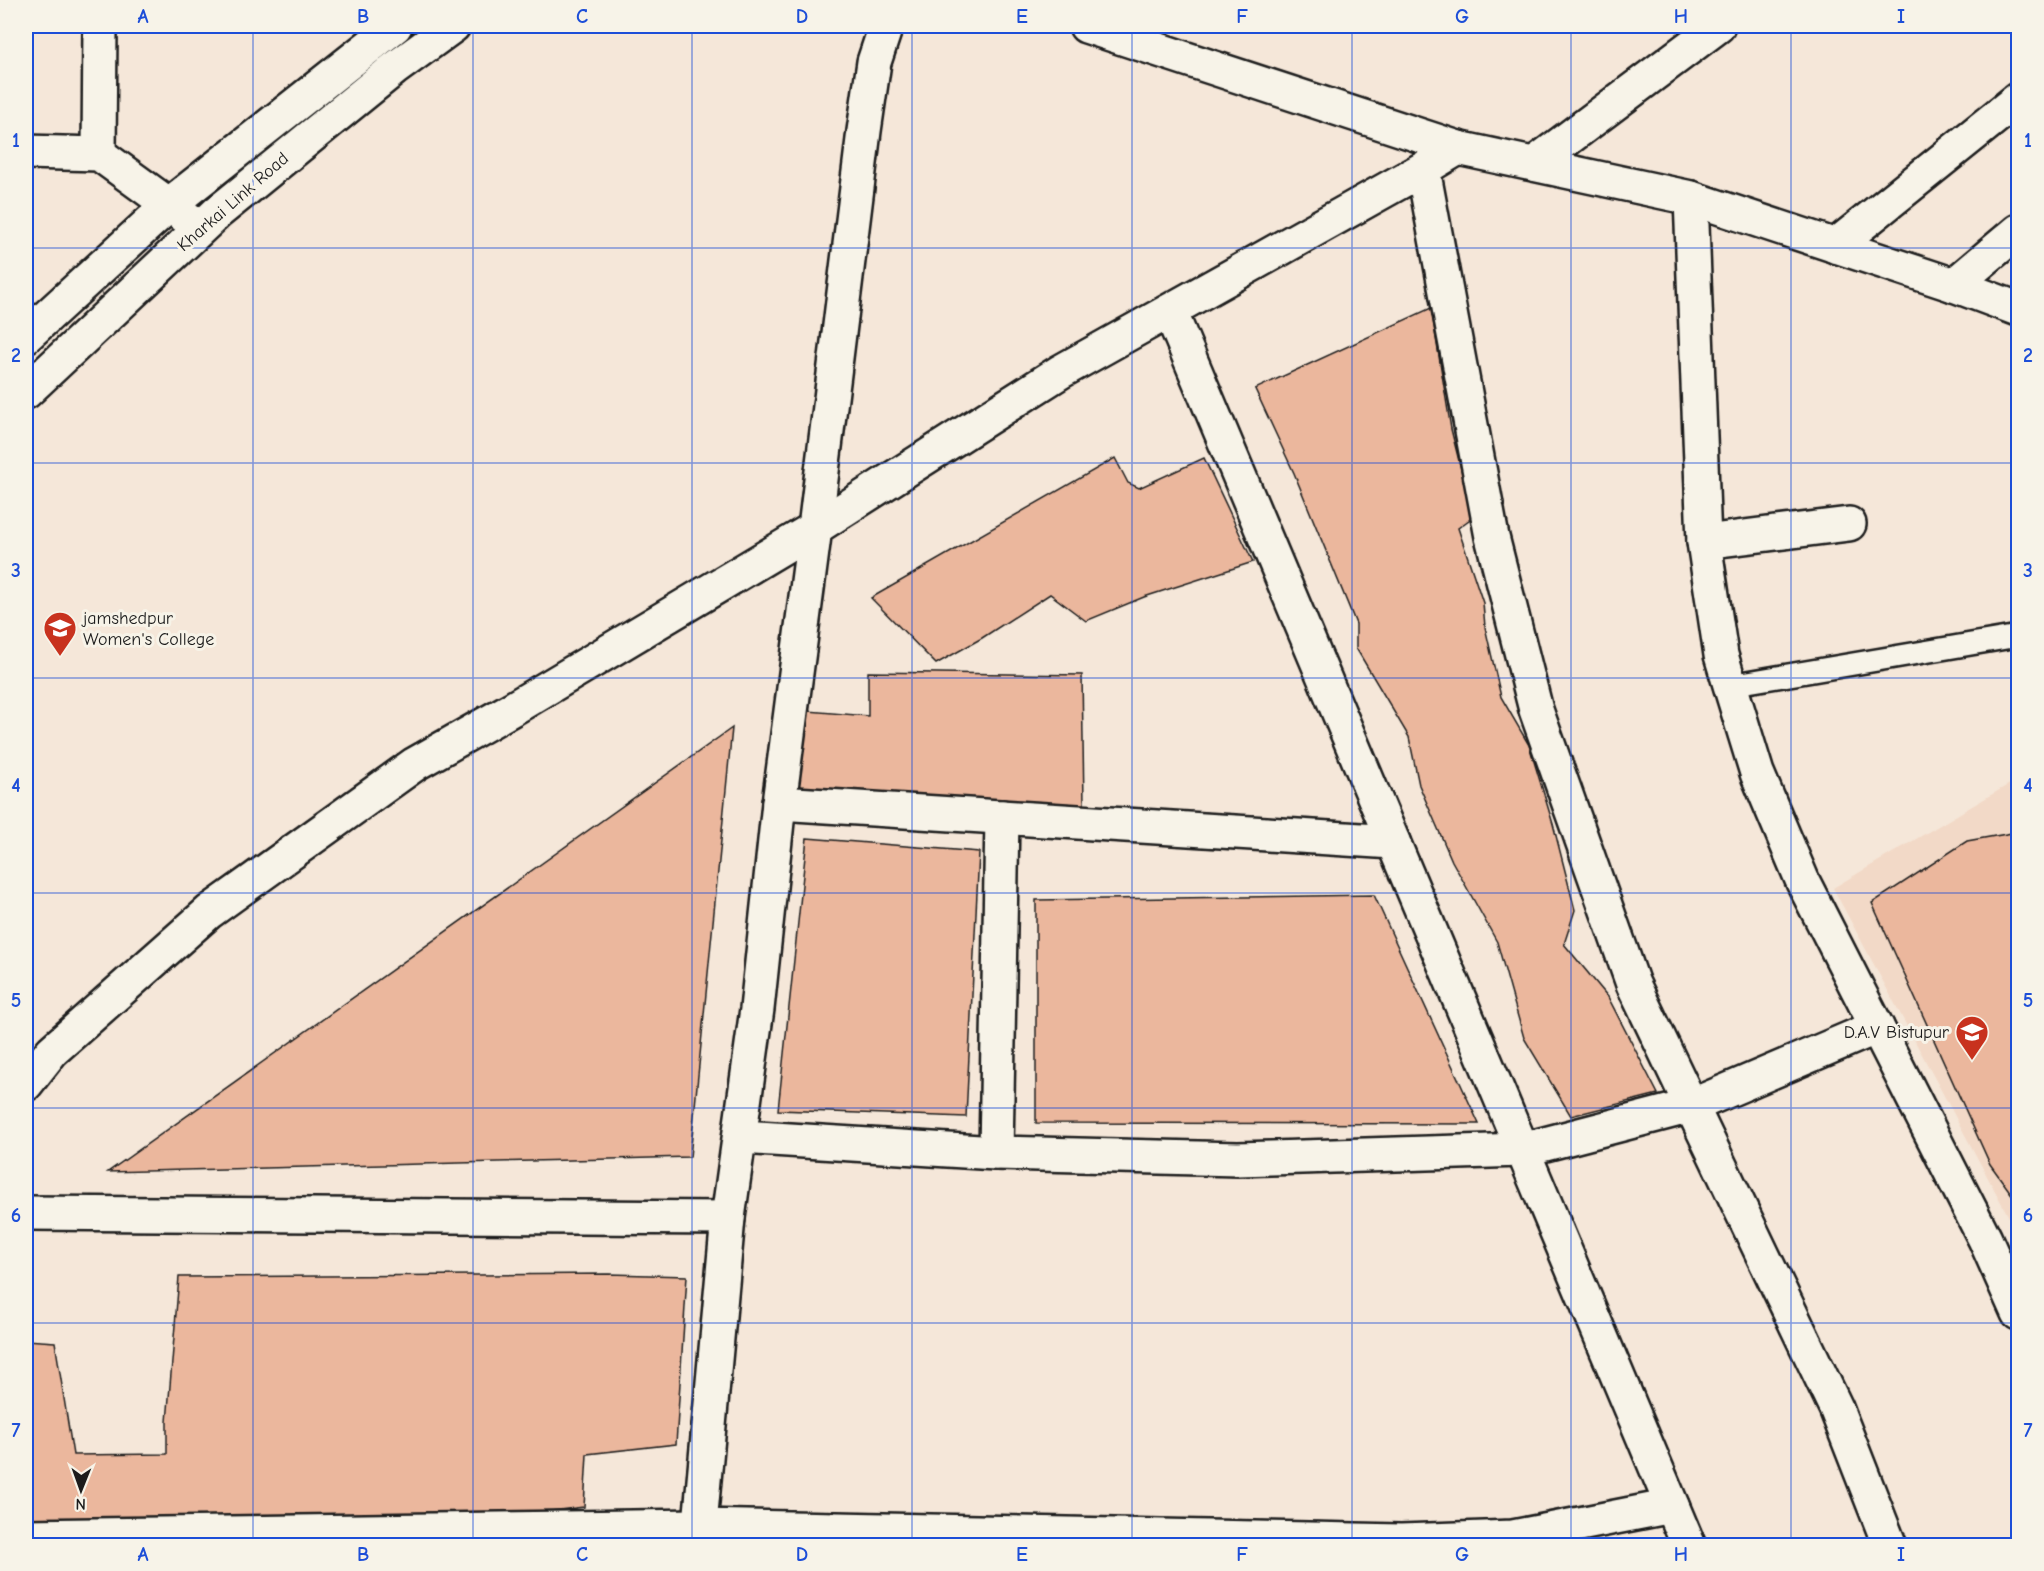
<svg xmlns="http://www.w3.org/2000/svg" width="2044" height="1571" viewBox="0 0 2044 1571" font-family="'Comic Neue',sans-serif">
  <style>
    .built { fill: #f2d9c7 }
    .building { fill: #ebb79d; stroke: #1c1c1c; stroke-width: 1.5 }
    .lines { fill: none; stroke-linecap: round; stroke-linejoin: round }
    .lane-casing { stroke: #1c1c1c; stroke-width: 26 }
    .street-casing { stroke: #1c1c1c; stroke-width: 38 }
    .lane { stroke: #f7f3e8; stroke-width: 21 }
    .street { stroke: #f7f3e8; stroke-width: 33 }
    .grid { fill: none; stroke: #1d4ed8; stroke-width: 1.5; stroke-opacity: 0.55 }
    .labels { text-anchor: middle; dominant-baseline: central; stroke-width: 6; stroke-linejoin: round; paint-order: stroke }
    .street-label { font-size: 18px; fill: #1c1c1c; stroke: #f7f3e8 }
    .poi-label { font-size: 18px; fill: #1c1c1c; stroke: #f7f3e8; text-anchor: start }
    .neatline { fill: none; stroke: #1d4ed8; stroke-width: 2 }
    .grid-label { font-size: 20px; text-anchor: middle; font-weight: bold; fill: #1d4ed8 }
  </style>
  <rect width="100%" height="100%" fill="#f5e7d9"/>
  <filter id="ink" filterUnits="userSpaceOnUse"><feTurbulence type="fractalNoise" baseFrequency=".0167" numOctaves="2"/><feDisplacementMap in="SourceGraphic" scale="12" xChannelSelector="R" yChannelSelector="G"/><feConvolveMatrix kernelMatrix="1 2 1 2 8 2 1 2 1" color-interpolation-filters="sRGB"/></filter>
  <g filter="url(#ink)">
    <polygon class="built" points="2018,779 2018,1234 1833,888"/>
    <g class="building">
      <polygon points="1431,308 1451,429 1473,517 1458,528 1483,603 1485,627 1501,697 1529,745 1553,824 1575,910 1564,944 1608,997 1658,1094 1571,1116 1524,1038 1497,942 1452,861 1419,785 1409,737 1356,648 1356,624 1294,473 1255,389"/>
      <polygon points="1115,458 1128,483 1139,488 1204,458 1253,562 1144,597 1086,621 1050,594 982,638 936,664 871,598"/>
      <polygon points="868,672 1082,675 1084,805 797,789 808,711 868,716"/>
      <polygon points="732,728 690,1157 108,1172"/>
      <polygon points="2018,832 2018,1203 1990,1164 1872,903 1967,841"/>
      <polygon points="807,838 979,852 966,1117 778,1110"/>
      <polygon points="1374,895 1479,1124 1036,1123 1036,900"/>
      <polygon points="609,1274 687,1276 676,1444 587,1454 584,1507 473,1520 26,1523 26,1340 55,1342 73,1455 167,1454 167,1422 179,1277"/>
    </g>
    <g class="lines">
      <defs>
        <polyline id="lane" points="1730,685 2018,636"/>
        <g id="street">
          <polyline points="1086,26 1458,148 1691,198 1954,285 2018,309"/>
          <polyline points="26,152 99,154 187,218"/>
          <polyline points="99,154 100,26"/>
          <polyline points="1534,164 1718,26"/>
          <polyline points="1423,169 1492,537 1536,710 1633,984 1836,1408 1890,1546"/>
          <polyline points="1691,198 1704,542 1721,655 1730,685 1757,773 1803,882 1985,1239 2018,1313"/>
          <polyline points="1835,246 2018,99"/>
          <polyline points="1954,285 2018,231"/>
          <polyline points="1170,311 1689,1546"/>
          <polyline points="26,336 170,204 395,26"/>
          <polyline points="26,392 218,212 394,69 453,26"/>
          <polyline points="1704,542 1849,524"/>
          <polyline points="779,803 1393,842"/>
          <polyline points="26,1084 52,1051 209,912 415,764 512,709 815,528 1060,372 1423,169 1458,148"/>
          <polyline points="741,1137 996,1153 1238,1159 1522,1150 1691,1106 1877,1027"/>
          <polyline points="996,1153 1002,817"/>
          <polyline points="26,1213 728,1218"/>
          <polyline points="26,1536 698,1526 1401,1541 1513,1537 1672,1506"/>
          <polyline points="698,1546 728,1218 757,1009 779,803 815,528 864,131 874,62 886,26"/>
        </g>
      </defs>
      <use href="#lane" class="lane-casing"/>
      <use href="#street" class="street-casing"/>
      <use href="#lane" class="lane"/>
      <use href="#street" class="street"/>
    </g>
  </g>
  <path class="grid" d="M253,26v1520M473,26v1520M692,26v1520M912,26v1520M1132,26v1520M1352,26v1520M1571,26v1520M1791,26v1520M26,248h1992M26,463h1992M26,678h1992M26,893h1992M26,1108h1992M26,1323h1992"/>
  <defs>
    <symbol id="university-pin" viewBox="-11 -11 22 30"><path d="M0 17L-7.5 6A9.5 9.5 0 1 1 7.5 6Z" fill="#c8321e" stroke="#f7f3e8"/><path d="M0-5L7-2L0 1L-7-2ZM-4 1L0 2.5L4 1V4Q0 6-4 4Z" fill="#fff"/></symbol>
    <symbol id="school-pin" viewBox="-11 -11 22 30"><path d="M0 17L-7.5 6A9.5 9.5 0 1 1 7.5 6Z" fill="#c8321e" stroke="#f7f3e8"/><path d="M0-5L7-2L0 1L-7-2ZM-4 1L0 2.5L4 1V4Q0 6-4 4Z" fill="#fff"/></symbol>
  </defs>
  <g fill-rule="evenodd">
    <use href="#university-pin" x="41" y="609" width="38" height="52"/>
    <use href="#school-pin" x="1953" y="1013" width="38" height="52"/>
  </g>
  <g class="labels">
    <g class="street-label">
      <text transform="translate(233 202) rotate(-41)">Kharkai Link Road</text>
    </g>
    <g class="poi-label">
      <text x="83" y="618">jamshedpur<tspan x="83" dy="21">Women's College</tspan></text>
      <text x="1949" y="1032" text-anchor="end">D.A.V Bistupur</text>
    </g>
  </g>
  <rect width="2044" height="1571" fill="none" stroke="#f7f3e8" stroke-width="66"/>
  <g transform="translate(81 1490) rotate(181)" stroke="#f7f3e8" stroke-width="4.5" paint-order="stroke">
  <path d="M0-4.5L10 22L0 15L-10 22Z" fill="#1c1c1c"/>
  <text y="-9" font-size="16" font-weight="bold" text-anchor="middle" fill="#1c1c1c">N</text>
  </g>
  <rect x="33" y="33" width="1978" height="1505" class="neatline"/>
  <g class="grid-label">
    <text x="143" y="23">A</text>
    <text x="363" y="23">B</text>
    <text x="582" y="23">C</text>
    <text x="802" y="23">D</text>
    <text x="1022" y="23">E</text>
    <text x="1242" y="23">F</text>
    <text x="1462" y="23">G</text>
    <text x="1681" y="23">H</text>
    <text x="1901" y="23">I</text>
    <text x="16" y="147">1</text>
    <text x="2028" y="147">1</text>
    <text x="16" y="362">2</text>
    <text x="2028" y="362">2</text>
    <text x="16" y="577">3</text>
    <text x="2028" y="577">3</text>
    <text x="16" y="792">4</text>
    <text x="2028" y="792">4</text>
    <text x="16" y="1007">5</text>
    <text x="2028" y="1007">5</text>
    <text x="16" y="1222">6</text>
    <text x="2028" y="1222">6</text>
    <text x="16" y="1437">7</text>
    <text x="2028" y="1437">7</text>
    <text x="143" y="1561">A</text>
    <text x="363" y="1561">B</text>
    <text x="582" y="1561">C</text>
    <text x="802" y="1561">D</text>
    <text x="1022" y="1561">E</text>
    <text x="1242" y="1561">F</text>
    <text x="1462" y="1561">G</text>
    <text x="1681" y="1561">H</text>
    <text x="1901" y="1561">I</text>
  </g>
</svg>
